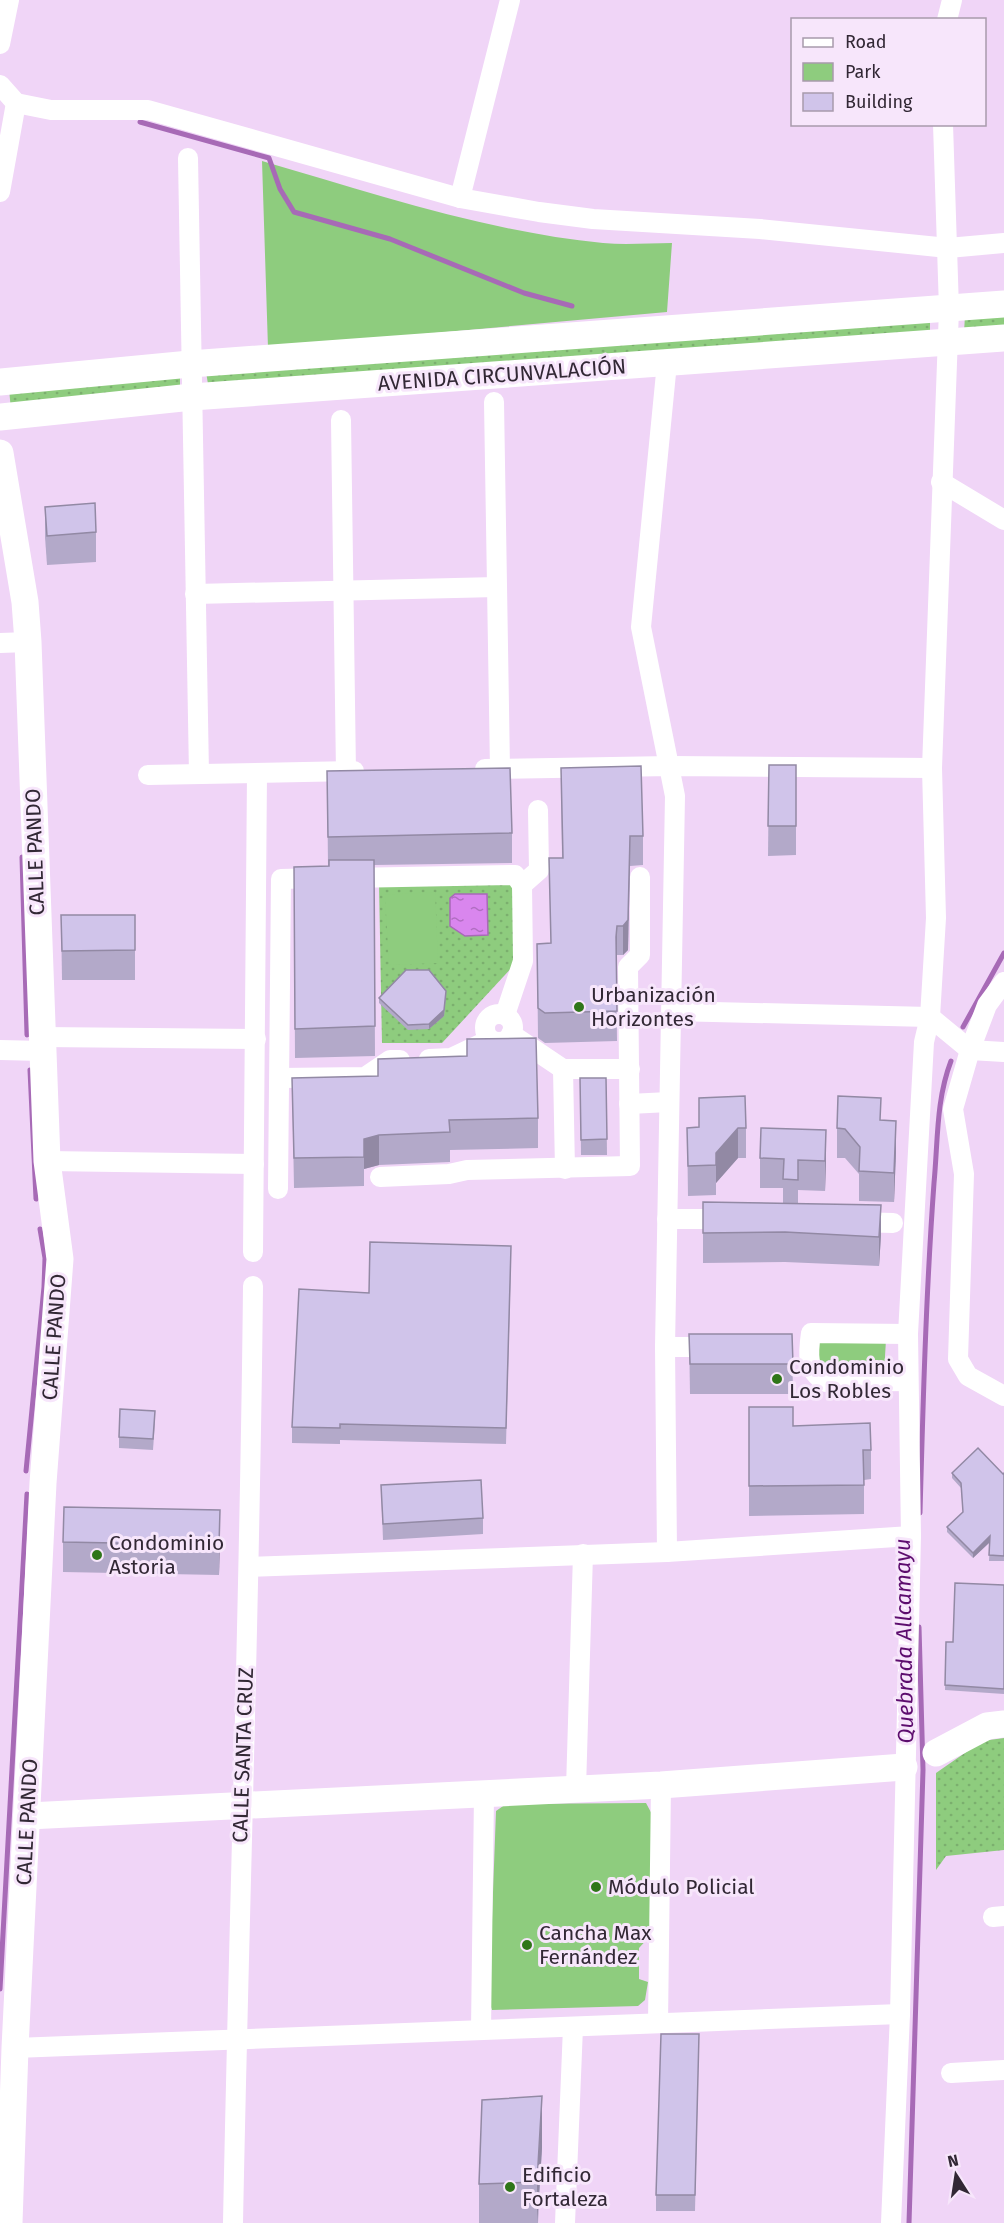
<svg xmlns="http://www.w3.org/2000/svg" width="1004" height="2223" viewBox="0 0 1004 2223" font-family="'Fira Sans',sans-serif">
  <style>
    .grass { fill: url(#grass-dots) }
    .park { fill: #8ecc7e }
    .water { fill: url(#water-ripples); stroke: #a76ab6; stroke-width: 1.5 }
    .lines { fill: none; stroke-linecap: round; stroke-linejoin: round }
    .stream { stroke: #a76ab6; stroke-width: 5 }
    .street { stroke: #fff; stroke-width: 20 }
    .secondary { stroke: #fff; stroke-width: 27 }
    .wall { fill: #b3a9c9 }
    .shaded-wall { fill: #9289a4 }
    .building { fill: #d0c4ea; stroke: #9289a4; stroke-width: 1.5 }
    .poi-dot { fill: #2f7619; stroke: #f7e6fb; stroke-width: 2 }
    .labels { text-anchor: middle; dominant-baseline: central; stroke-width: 6; stroke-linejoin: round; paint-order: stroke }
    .street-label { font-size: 21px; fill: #322835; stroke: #f7e6fb }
    .poi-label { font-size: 21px; fill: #322835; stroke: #f7e6fb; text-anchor: start }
    .water-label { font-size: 22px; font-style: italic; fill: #5d0d6e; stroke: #f7e6fb }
  </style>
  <defs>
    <pattern id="grass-dots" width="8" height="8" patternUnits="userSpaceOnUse" patternTransform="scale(1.5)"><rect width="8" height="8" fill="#8ecc7e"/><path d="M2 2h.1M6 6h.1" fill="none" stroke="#7baf6e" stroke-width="1.8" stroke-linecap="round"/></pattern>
    <pattern id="water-ripples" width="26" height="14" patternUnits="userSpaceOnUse" patternTransform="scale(1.5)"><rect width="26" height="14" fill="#d986ee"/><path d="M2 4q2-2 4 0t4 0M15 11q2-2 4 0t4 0" fill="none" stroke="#b16ec2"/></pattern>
  </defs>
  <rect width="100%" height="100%" fill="#f0d5f7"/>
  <g class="grass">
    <polygon points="1004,311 1004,331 964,334 965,314"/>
    <polygon points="930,317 930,337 209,390 206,372"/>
    <polygon points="180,374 180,392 11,410 9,389"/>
    <polygon points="379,884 515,884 517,962 442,1043 382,1043"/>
    <polygon points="1004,1738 1004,1850 946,1856 936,1870 936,1773 982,1741"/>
  </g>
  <g class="park">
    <path d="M262,161c111,32 225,71 341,82 23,2 46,0 69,0l-5,69 -399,36z"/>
    <polygon points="435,892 438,963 389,965 385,895"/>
    <polygon points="886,1339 884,1374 823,1375 815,1347 818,1342"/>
    <polygon points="646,1803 654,1818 651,1935 639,1948 639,1979 648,1982 645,2000 638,2006 492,2010 489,2001 496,1811 506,1804"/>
  </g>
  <polygon class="water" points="455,894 487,894 488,935 465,936 450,926 450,898"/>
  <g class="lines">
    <g class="stream">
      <polyline points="140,122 269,158 280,189 294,212 390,239 524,293 572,306"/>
      <polyline points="22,857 27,1035"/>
      <polyline points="963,1027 1004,953"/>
      <polyline points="30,1070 36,1199"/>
      <polyline points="26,1471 44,1287 45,1258 40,1229"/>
      <path d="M920,1513c3,-110 6,-220 14,-330 4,-42 2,-83 17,-122"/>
      <polyline points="0,1989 27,1494"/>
      <polyline points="909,2223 923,1770 919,1627"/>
    </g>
    <g class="street">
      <polyline points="947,20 952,0"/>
      <polyline points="0,44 9,0"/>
      <polyline points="0,85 16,103 51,110 148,110 460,198 539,212 593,219 760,229 948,248 1004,243"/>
      <polyline points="188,158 199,774"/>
      <polyline points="0,192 16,103"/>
      <polyline points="460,198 510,0"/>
      <polyline points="494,402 500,769"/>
      <polyline points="341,420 346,772"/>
      <polyline points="941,482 1004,520"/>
      <polyline points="195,594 497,587"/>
      <polyline points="0,643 28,642"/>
      <polyline points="485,769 671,766 932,768"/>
      <polyline points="148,775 354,771"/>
      <polyline points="348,878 515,875 522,885"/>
      <polyline points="1004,982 987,1005 970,1050 953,1109 964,1174 958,1359 968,1376 1004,1396"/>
      <polyline points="672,1011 930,1017 970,1050 1004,1052"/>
      <circle cx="499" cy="1028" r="14"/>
      <polyline points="505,1015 523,961 522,885 539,870 538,810"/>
      <polyline points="511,1034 563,1069 630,1069"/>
      <polyline points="42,1037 256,1039"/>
      <polyline points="0,1050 42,1051"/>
      <polyline points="429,1059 451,1058 489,1040"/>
      <polyline points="563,1069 565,1169"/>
      <polyline points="280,1078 365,1077 390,1060 400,1060"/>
      <polyline points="629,1104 669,1102"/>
      <polyline points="47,1161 254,1164"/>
      <polyline points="380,1177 449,1174 467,1170 630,1166 628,967 640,955 640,877"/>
      <polyline points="278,1189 281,879 319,878"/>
      <polyline points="667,1219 730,1219"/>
      <polyline points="856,1222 893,1223"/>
      <polyline points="253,1252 257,773"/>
      <polyline points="665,1347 717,1347"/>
      <path d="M908,1381l-82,1c-20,-11 -18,-28 -15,-49l97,1"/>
      <polyline points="667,1552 665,1347 675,796 641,627 667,363"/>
      <polyline points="250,1567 667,1552 911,1536"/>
      <polyline points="576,1789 583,1554"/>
      <polyline points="993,1917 1004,1916"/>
      <polyline points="658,2023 661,1785"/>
      <polyline points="481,2030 484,1794"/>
      <polyline points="15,2048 900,2014"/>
      <polyline points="951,2073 1004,2070"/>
      <path d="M233,2223c6,-312 17,-624 20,-937"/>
      <polyline points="565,2223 573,2027"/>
      <polyline points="891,2223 900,2014 911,1536 908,1334 924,1042 930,1017 936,918 932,768 949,309 943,124"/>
    </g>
    <g class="secondary">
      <polyline points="0,382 190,364 1004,304"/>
      <polyline points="0,417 192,397 1004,338"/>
      <polyline points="0,453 25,602 28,642 47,1161 60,1259 43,1483 15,2048 9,2223"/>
      <polyline points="936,1753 987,1726 1004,1724"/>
      <polyline points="28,1816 661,1785 904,1767"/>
    </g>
  </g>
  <g class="wall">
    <polygon points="45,507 96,532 96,562 47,565 45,537"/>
    <polygon points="769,765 796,765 796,855 768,856"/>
    <polygon points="561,768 643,836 643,865 630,866 628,950 623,955 617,955 616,964 617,1041 545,1043 538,1038 537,944 551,943 549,858 562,858"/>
    <polygon points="327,771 512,833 512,863 374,865 375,1056 295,1058 294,867 328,866"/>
    <polygon points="61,915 135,915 135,980 62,980"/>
    <polygon points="446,996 444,1016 429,1029 408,1030 379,1003 379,998"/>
    <polygon points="378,1059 538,1118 538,1148 450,1150 450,1162 379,1165 364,1169 364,1186 294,1188 292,1078 378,1076"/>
    <polygon points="580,1078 606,1078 607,1155 581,1155"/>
    <polygon points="699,1098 746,1128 746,1158 738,1158 716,1183 716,1195 688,1196 687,1128 699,1127"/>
    <polygon points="881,1121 896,1151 894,1202 859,1201 859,1174 845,1158 837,1158 837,1128"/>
    <polygon points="760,1158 826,1160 825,1191 798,1190 798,1204 881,1235 879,1266 785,1262 703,1263 703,1202 783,1203 783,1188 760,1188"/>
    <polygon points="511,1261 506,1444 340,1440 340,1444 292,1443 292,1427 369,1293"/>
    <polygon points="689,1334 792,1334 793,1394 690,1394"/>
    <polygon points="749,1407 793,1426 871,1450 871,1479 864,1480 864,1514 749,1516"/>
    <polygon points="155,1421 153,1450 119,1448 119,1437"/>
    <polygon points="952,1473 1003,1474 1004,1473 1004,1561 989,1561 990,1542 973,1558 947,1532 947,1527 963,1512 961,1488 952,1478"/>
    <polygon points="381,1485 483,1518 483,1534 383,1540"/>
    <polygon points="220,1539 219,1575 63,1572 63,1542"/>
    <polygon points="1004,1585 1004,1694 945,1690 946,1642 953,1642"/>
    <polygon points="699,2034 695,2211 656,2211 656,2195"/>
    <polygon points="542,2148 538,2223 479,2223 479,2184"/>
  </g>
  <g class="shaded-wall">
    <polygon points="630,836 628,950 623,955 623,926"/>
    <polygon points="617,926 617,955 616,967 616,937"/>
    <polygon points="446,991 444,1016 429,1029 429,1024"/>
    <polygon points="896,1121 896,1151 894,1202 894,1173"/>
    <polygon points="738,1128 738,1158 716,1183 716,1153"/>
    <polygon points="826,1130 826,1160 825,1191 825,1161"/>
    <polygon points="379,1135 379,1165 364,1169 364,1139"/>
    <polygon points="881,1205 881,1235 879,1266 879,1237"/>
    <polygon points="220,1510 220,1539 219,1575 219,1545"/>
    <polygon points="990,1536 990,1542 973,1558 973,1553"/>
    <polygon points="542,2096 542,2148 537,2223 537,2182"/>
  </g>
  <g class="building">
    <polygon points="95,503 96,532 47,536 45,507"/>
    <polygon points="769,765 796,765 796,826 768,826"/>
    <polygon points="641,766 643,836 630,836 628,920 623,926 617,926 616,937 617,1011 545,1013 538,1008 537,944 551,943 549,858 563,858 561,768"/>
    <polygon points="510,768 512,833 328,837 327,771"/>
    <polygon points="329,860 374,860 375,1026 295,1029 294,867 329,866"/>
    <polygon points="61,915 135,915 135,950 62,951"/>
    <polygon points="406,970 429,970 446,991 444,1010 429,1024 408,1025 379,998"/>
    <polygon points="536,1038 538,1118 449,1120 450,1132 379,1135 364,1139 364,1157 294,1158 292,1078 378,1076 378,1059 467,1056 467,1039"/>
    <polygon points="580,1078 606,1078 607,1139 581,1140"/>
    <polygon points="745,1096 746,1128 738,1128 716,1153 716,1165 688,1166 687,1128 699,1127 699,1098"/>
    <polygon points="838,1096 881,1098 880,1120 896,1121 894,1173 859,1171 860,1147 845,1129 837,1128"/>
    <polygon points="761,1128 826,1130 825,1161 798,1160 798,1180 783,1179 784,1159 760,1158"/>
    <polygon points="703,1202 881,1205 879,1237 785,1232 703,1233"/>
    <polygon points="370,1242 511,1246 506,1428 340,1424 340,1428 292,1427 299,1289 369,1293"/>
    <polygon points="689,1334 792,1334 793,1364 690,1364"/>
    <polygon points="749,1407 793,1407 793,1426 870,1423 871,1450 863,1450 864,1485 749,1486"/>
    <polygon points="120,1409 155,1411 153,1439 119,1437"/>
    <polygon points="978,1448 1003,1474 1004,1473 1004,1556 989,1555 990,1536 973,1553 947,1527 963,1512 961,1483 952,1473"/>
    <polygon points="481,1480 483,1518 383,1524 381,1485"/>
    <polygon points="64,1507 220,1510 219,1545 63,1542"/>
    <polygon points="955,1583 1004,1585 1004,1689 945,1685 946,1642 953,1642"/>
    <polygon points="661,2034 699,2034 695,2195 656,2195"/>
    <polygon points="542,2096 537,2182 479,2184 482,2100"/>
  </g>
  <g class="poi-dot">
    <circle cx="579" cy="1007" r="6"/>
    <circle cx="777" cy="1379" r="6"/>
    <circle cx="97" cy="1555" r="6"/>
    <circle cx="596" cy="1887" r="6"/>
    <circle cx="527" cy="1945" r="6"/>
    <circle cx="510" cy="2187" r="6"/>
  </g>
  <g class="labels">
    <g class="street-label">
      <text transform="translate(502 375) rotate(-4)">AVENIDA CIRCUNVALACIÓN</text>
      <text transform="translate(35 852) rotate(-92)">CALLE PANDO</text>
      <text transform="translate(54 1337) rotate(-86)">CALLE PANDO</text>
      <text transform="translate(243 1755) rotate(-88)">CALLE SANTA CRUZ</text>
      <text transform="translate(27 1822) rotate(-87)">CALLE PANDO</text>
    </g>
    <g class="poi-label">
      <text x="591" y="995">Urbanización<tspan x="591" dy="24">Horizontes</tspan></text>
      <text x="789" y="1367">Condominio<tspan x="789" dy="24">Los Robles</tspan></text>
      <text x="109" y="1543">Condominio<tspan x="109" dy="24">Astoria</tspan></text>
      <text x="608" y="1887">Módulo Policial</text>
      <text x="539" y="1933">Cancha Max<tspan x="539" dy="24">Fernández</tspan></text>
      <text x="522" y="2175">Edificio<tspan x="522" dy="24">Fortaleza</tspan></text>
    </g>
    <g class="water-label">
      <text transform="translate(904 1641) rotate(-91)">Quebrada Allcamayu</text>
    </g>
  </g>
  <rect x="791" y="18" width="195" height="108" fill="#f7e6fb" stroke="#a89aac" stroke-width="1.5"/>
  <rect x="803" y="38" width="30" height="9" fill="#ffffff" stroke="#a89aac" stroke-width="1.5"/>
  <text x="845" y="48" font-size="18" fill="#322835">Road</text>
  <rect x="803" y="63" width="30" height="18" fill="#8ecc7e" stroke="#a89aac" stroke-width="1.5"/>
  <text x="845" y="78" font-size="18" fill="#322835">Park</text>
  <rect x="803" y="93" width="30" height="18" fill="#d0c4ea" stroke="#a89aac" stroke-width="1.5"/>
  <text x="845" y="108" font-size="18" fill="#322835">Building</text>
  <g transform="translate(956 2175) rotate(348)" stroke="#f7e6fb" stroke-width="4.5" paint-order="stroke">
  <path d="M0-4.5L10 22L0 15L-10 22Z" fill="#322835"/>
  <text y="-9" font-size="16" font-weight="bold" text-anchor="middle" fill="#322835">N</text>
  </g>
</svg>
